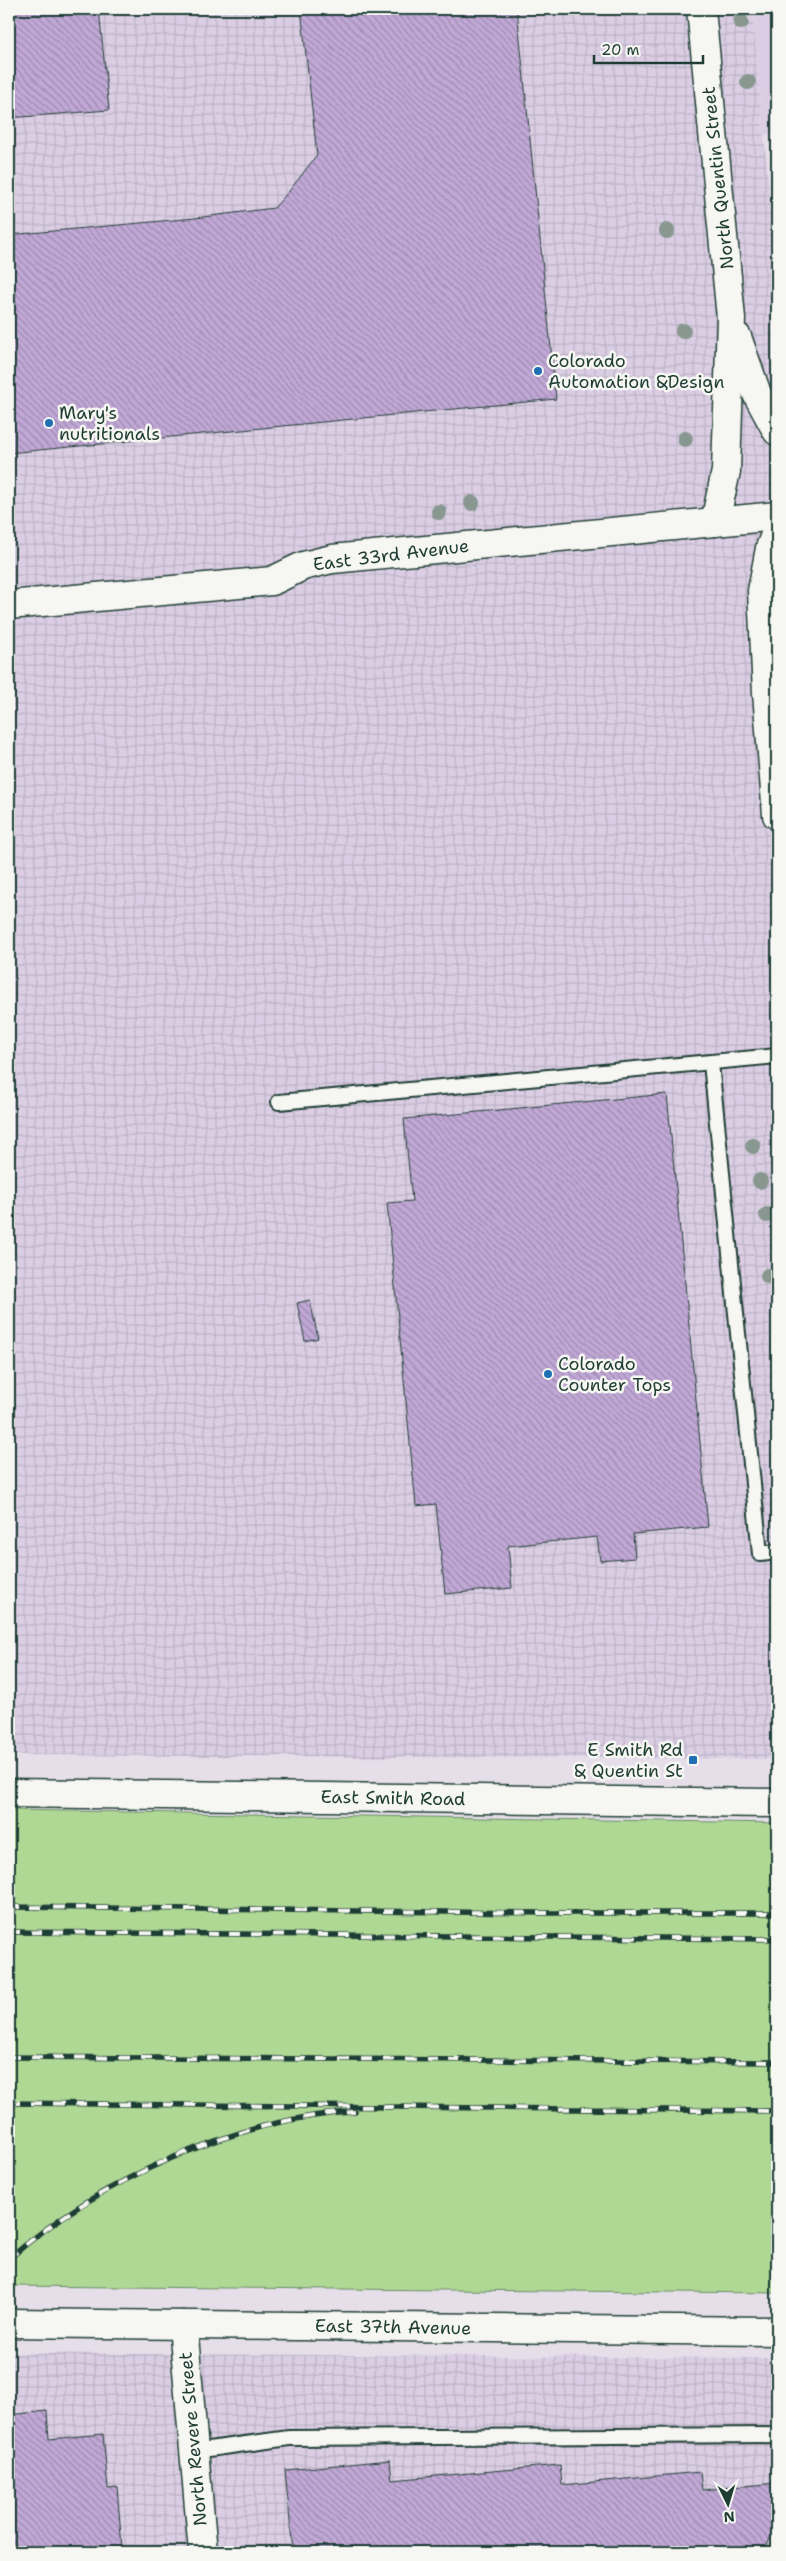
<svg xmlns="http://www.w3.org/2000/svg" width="786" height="2561" viewBox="0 0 786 2561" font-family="'Shantell Sans',sans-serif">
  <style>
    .built { fill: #dbcee4 }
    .industrial { fill: url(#industrial-grid) }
    .grass { fill: #afd895; stroke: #678a64 }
    .building { fill: url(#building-back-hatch); stroke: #1f3d34 }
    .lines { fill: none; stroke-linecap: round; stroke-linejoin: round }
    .lane-casing { stroke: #1f3d34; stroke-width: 18 }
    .street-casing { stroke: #1f3d34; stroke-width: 31 }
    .secondary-casing { stroke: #1f3d34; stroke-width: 31 }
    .lane { stroke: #f6f6f2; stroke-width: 14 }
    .street { stroke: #f6f6f2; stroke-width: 28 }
    .secondary { stroke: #f6f6f2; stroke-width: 28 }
    .rail-casing { stroke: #1f3d34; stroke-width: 5.5 }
    .rail { stroke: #f6f6f2; stroke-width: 4; stroke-dasharray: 11; stroke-linecap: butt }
    .tree { fill: #889790 }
    .poi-dot { fill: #1f6fb2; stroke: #f6f6f2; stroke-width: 2 }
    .labels { text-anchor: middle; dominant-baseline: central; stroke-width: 5; stroke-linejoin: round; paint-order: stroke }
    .street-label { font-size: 18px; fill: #1f3d34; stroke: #f6f6f2 }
    .poi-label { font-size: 18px; fill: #1f3d34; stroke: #f6f6f2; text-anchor: start }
  </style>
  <defs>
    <pattern id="industrial-grid" width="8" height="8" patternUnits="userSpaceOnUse" patternTransform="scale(1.25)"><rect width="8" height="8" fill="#dbcee4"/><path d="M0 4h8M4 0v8" fill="none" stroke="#bcb2c4"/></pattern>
    <pattern id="building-back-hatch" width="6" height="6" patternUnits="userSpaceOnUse" patternTransform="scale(1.25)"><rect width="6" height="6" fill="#c1a8d6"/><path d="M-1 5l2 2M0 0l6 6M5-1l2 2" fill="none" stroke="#9c8aae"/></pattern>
  </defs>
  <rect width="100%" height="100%" fill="#e6dfea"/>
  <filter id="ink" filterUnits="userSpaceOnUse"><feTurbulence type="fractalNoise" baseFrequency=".02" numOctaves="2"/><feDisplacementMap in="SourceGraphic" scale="10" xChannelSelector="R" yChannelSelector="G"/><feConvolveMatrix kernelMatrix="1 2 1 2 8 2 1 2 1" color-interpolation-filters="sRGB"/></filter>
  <g filter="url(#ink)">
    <polygon class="built" points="752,9 777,9 777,134 764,135"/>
    <g class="industrial">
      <polygon points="9,9 752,9 777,278 777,1759 9,1755"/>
      <polygon points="9,2353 777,2358 777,2552 9,2552"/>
    </g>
    <polygon class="grass" points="9,1810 777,1823 777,2293 9,2286"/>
    <g class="building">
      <polygon points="9,9 99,9 109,110 9,118"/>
      <polygon points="301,9 517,9 556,399 9,453 9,235 195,218 274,208 290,190 317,155"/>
      <polygon points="667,1094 708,1527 633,1534 635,1558 600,1561 597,1537 508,1546 512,1588 445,1594 436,1504 416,1506 387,1203 412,1201 404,1119"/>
      <polygon points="310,1300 318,1338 305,1341 297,1303"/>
      <polygon points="47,2411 49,2439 103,2434 108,2488 117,2487 122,2547 113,2548 113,2552 9,2552 9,2415"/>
      <polygon points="390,2460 392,2480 560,2465 562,2485 700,2472 702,2490 777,2483 777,2523 764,2552 293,2552 285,2470"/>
    </g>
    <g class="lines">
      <defs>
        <g id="lane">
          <polyline points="711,1063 760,1554 777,1552"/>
          <polyline points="279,1102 777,1056"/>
          <polyline points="194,2451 289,2438 777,2435"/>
        </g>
        <g id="street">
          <polyline points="701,9 731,318 726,471 715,522"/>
          <polyline points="737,337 757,394 777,431"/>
          <polyline points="777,529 770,548 762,591 767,693 777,815"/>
          <polyline points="9,605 272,581 303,566 332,559 777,516"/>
          <polyline points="9,2323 777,2331"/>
          <polyline points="183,2325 203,2552"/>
        </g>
        <polyline id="secondary" points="9,1793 777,1803"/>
      </defs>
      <use href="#lane" class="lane-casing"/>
      <use href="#street" class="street-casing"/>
      <use href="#secondary" class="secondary-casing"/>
      <use href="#lane" class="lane"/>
      <use href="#street" class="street"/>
      <use href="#secondary" class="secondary"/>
      <defs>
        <g id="rail">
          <polyline points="9,1907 543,1913 777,1913"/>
          <polyline points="9,1932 777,1939"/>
          <polyline points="9,2057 777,2062"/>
          <polyline points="9,2103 777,2111"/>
          <path d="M9,2259c86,-77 230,-142 346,-147"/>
        </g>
      </defs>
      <use href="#rail" class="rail-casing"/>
      <use href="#rail" class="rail"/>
    </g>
    <g class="tree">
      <circle cx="741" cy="22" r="8"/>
      <circle cx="748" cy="82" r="8"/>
      <circle cx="667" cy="231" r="8"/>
      <circle cx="683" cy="331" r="8"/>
      <circle cx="685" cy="439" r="8"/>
      <circle cx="472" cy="503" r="8"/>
      <circle cx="439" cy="512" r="8"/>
      <circle cx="753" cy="1146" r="8"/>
      <circle cx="760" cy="1181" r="8"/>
      <circle cx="767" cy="1215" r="8"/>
      <circle cx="768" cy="1276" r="8"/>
    </g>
  </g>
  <g class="poi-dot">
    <circle cx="538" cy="371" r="5"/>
    <circle cx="49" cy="423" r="5"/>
    <circle cx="548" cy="1374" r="5"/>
    <rect x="688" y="1755" width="10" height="10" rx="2.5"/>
  </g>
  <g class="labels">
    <g class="street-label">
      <text transform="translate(718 178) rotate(-96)">North Quentin Street</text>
      <text transform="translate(391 555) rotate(-7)">East 33rd Avenue</text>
      <text transform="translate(393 1798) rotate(1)">East Smith Road</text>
      <text transform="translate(393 2327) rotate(1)">East 37th Avenue</text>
      <text transform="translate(193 2439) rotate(-95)">North Revere Street</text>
    </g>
    <g class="poi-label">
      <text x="548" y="361">Colorado<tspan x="548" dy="21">Automation &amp;Design</tspan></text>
      <text x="59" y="413">Mary's<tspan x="59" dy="21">nutritionals</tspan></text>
      <text x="558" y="1364">Colorado<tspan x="558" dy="21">Counter Tops</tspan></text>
      <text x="683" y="1750" text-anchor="end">E Smith Rd<tspan x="683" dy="21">&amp; Quentin St</tspan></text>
    </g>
  </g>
  <rect width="786" height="2561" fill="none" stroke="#f6f6f2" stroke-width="30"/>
  <rect x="15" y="15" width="756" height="2531" fill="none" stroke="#1f3d34" stroke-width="2" filter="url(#ink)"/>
  <g transform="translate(728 2504) rotate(175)" stroke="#f6f6f2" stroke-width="4" paint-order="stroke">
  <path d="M0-4L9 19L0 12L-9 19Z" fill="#1f3d34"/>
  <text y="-8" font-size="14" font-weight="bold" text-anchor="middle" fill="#1f3d34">N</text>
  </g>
  <path d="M594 55v8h109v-8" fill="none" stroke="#1f3d34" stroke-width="2.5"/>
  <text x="601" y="55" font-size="15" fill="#1f3d34" stroke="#f6f6f2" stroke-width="4" paint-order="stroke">20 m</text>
</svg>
